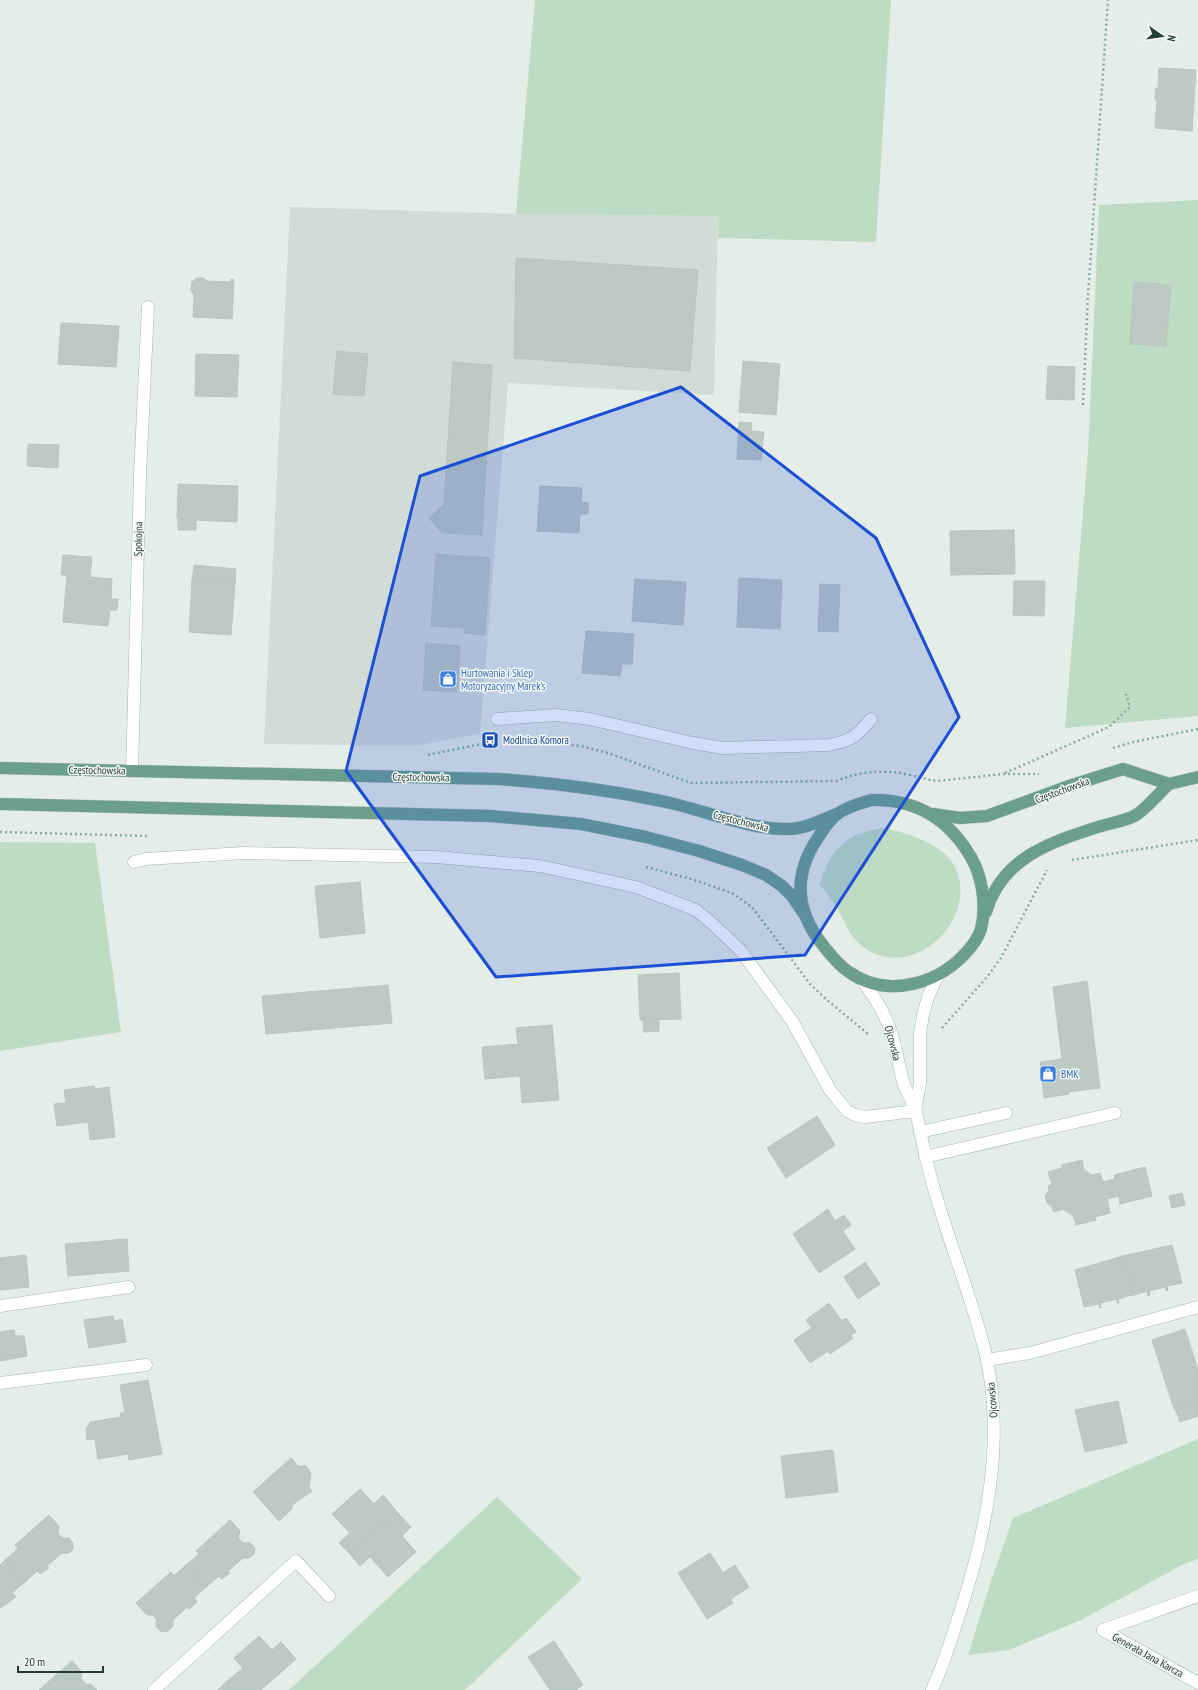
<svg xmlns="http://www.w3.org/2000/svg" width="1198" height="1690" viewBox="0 0 1198 1690" font-family="'PT Sans Narrow',sans-serif">
  <style>
    .built { fill: #d2dcd7 }
    .green { fill: #bedcc3 }
    .building { fill: #bccac3; stroke: #b7c6be }
    .lines { fill: none; stroke-linecap: round; stroke-linejoin: round }
    .lane-casing { stroke: #a7b5ae; stroke-width: 13 }
    .street-casing { stroke: #a7b5ae; stroke-width: 13 }
    .secondary-casing { stroke: #a3b8ae; stroke-width: 13 }
    .primary-casing { stroke: #c2c9c6; stroke-width: 13 }
    .path { stroke: #86ae9d; stroke-width: 2.5; stroke-dasharray: 2 3; stroke-linecap: butt }
    .lane { stroke: #fff; stroke-width: 12 }
    .street { stroke: #fff; stroke-width: 12 }
    .secondary { stroke: #fff; stroke-width: 12 }
    .primary { stroke: #6b9f8c; stroke-width: 12 }
    .marked { fill: #1d4ed8; fill-opacity: 0.2; stroke: #1d4ed8; stroke-width: 3; stroke-linejoin: round }
    .labels { text-anchor: middle; dominant-baseline: central; stroke-width: 3; stroke-linejoin: round; paint-order: stroke }
    .street-label { font-size: 11px; fill: #243d34; stroke: #f4f9f6 }
    .shop-label { font-size: 11px; fill: #366cbe; stroke: #f4f9f6; text-anchor: start }
    .transit-label { font-size: 11px; fill: #164399; stroke: #f4f9f6; text-anchor: start }
  </style>
  <rect width="100%" height="100%" fill="#e4ede8"/>
  <polygon class="built" points="290,207 516,214 718,216 714,395 508,383 480,734 414,746 264,744"/>
  <g class="green">
    <polygon points="535,0 891,0 876,242 718,238 718,216 516,214"/>
    <polygon points="1198,200 1198,716 1065,728 1088,453 1099,205"/>
    <path d="M884,828c22,4 60,17 70,37 28,53 -41,119 -91,82 -12,-9 -16,-19 -22,-32 -6,-11 -13,-20 -21,-30 9,-35 27,-53 64,-57z"/>
    <polygon points="0,842 95,843 121,1032 0,1051"/>
    <polygon points="1198,1439 1198,1559 1182,1565 1081,1620 1009,1650 968,1655 991,1581 1013,1518"/>
    <polygon points="497,1497 582,1579 465,1690 289,1690"/>
  </g>
  <g class="building">
    <polygon points="1159,68 1196,70 1192,131 1155,128 1157,99 1155,99 1156,88 1158,88"/>
    <polygon points="516,258 698,270 690,371 514,358"/>
    <polygon points="197,278 204,278 207,281 231,282 231,279 234,280 232,319 193,317 194,295 191,290 192,282"/>
    <polygon points="1134,282 1171,285 1166,346 1130,344"/>
    <polygon points="61,323 119,326 116,367 58,364"/>
    <polygon points="337,351 368,354 364,396 333,394"/>
    <polygon points="196,354 239,355 237,397 195,396"/>
    <polygon points="743,361 780,364 776,415 739,412"/>
    <polygon points="453,362 492,365 482,535 442,533 429,518 444,505"/>
    <polygon points="1048,366 1075,367 1074,400 1046,399"/>
    <polygon points="739,422 752,423 751,431 764,432 761,460 737,459"/>
    <polygon points="28,444 59,445 58,468 27,466"/>
    <polygon points="178,484 238,486 237,522 196,520 196,530 178,530 178,519 177,518"/>
    <polygon points="540,486 582,488 581,502 588,503 588,514 580,514 579,533 537,531"/>
    <polygon points="1014,530 1015,574 951,575 950,531"/>
    <polygon points="436,554 490,558 485,635 464,633 464,628 431,626"/>
    <polygon points="63,555 92,557 90,577 112,579 111,599 118,599 117,610 110,610 108,626 63,622 67,575 61,575"/>
    <polygon points="194,565 236,569 235,584 192,581"/>
    <polygon points="739,578 782,580 780,629 737,627"/>
    <polygon points="635,579 686,582 683,625 632,621"/>
    <polygon points="192,581 235,584 231,635 189,632"/>
    <polygon points="1014,581 1045,581 1044,616 1013,615"/>
    <polygon points="820,584 840,585 838,632 818,631"/>
    <polygon points="586,631 634,634 632,664 622,664 620,676 582,673"/>
    <polygon points="426,643 460,646 457,692 423,690"/>
    <polygon points="360,882 365,933 320,938 315,886"/>
    <polygon points="679,973 681,1019 640,1020 638,975"/>
    <polygon points="1087,981 1100,1088 1068,1092 1069,1094 1044,1098 1040,1062 1062,1059 1053,987"/>
    <polygon points="388,985 392,1023 266,1034 262,996"/>
    <polygon points="643,1020 659,1020 659,1031 644,1032"/>
    <polygon points="552,1025 559,1100 522,1103 520,1076 485,1079 482,1047 518,1044 516,1028"/>
    <polygon points="94,1086 95,1089 109,1087 115,1137 90,1140 88,1122 57,1126 54,1104 66,1103 64,1090"/>
    <polygon points="817,1116 835,1145 786,1178 767,1148"/>
    <polygon points="1082,1160 1084,1170 1092,1175 1100,1173 1103,1182 1115,1179 1114,1175 1145,1167 1152,1196 1120,1204 1119,1196 1107,1199 1110,1213 1095,1217 1096,1220 1076,1225 1073,1216 1063,1209 1054,1212 1052,1207 1047,1203 1045,1196 1049,1191 1048,1186 1052,1185 1048,1172 1062,1168 1062,1165"/>
    <polygon points="1182,1193 1185,1205 1172,1208 1169,1196"/>
    <polygon points="828,1209 835,1221 844,1215 851,1225 843,1231 855,1249 819,1273 793,1234"/>
    <polygon points="127,1239 129,1271 68,1276 65,1244"/>
    <polygon points="1172,1245 1182,1283 1167,1286 1168,1290 1166,1291 1165,1287 1149,1291 1150,1295 1148,1296 1147,1291 1134,1295 1133,1296 1123,1256"/>
    <polygon points="26,1255 29,1287 0,1290 0,1258"/>
    <polygon points="1123,1256 1133,1296 1131,1295 1118,1299 1119,1303 1117,1303 1117,1299 1100,1303 1101,1308 1100,1308 1099,1304 1084,1307 1075,1270"/>
    <polygon points="865,1262 880,1284 858,1299 844,1277"/>
    <polygon points="829,1303 842,1321 846,1318 856,1332 851,1335 853,1338 830,1354 828,1351 810,1363 794,1340 812,1328 806,1320"/>
    <polygon points="113,1316 114,1321 122,1319 126,1342 89,1348 84,1320"/>
    <polygon points="1185,1329 1198,1370 1198,1401 1174,1409 1152,1340"/>
    <polygon points="14,1330 15,1336 24,1336 27,1356 0,1361 0,1332"/>
    <polygon points="148,1380 162,1454 129,1460 128,1454 98,1459 95,1439 87,1440 86,1429 90,1422 121,1417 120,1413 125,1413 120,1385"/>
    <polygon points="1118,1401 1127,1443 1085,1452 1075,1410"/>
    <polygon points="1198,1401 1198,1416 1180,1422 1175,1408"/>
    <polygon points="833,1450 838,1492 786,1498 781,1456"/>
    <polygon points="291,1458 298,1466 306,1466 311,1473 309,1488 312,1491 292,1505 292,1509 279,1521 253,1492"/>
    <polygon points="360,1489 374,1504 383,1495 397,1512 350,1554 339,1543 350,1533 332,1514"/>
    <polygon points="397,1512 411,1527 402,1536 416,1552 388,1577 370,1557 360,1566 350,1554"/>
    <polygon points="49,1515 59,1526 58,1533 62,1538 69,1538 73,1543 73,1549 69,1553 62,1553 47,1566 49,1568 41,1574 37,1571 25,1582 5,1560 18,1549 15,1545"/>
    <polygon points="230,1520 240,1531 238,1538 243,1543 250,1543 255,1548 254,1554 249,1558 243,1558 228,1571 230,1573 222,1579 219,1576 206,1587 186,1565 199,1554 196,1551"/>
    <polygon points="710,1553 723,1573 735,1565 749,1587 731,1599 733,1603 707,1619 678,1573"/>
    <polygon points="5,1560 25,1582 12,1593 16,1597 0,1608 0,1565"/>
    <polygon points="186,1565 206,1587 194,1598 197,1602 189,1609 187,1607 173,1620 173,1626 168,1631 161,1632 156,1626 157,1620 153,1615 147,1615 136,1603 171,1572 174,1576"/>
    <polygon points="259,1636 272,1650 281,1642 296,1659 261,1690 234,1690 226,1682 243,1668 234,1658"/>
    <polygon points="554,1641 583,1685 576,1690 550,1690 528,1657"/>
    <polygon points="72,1661 82,1672 81,1679 86,1684 92,1685 97,1690 39,1690"/>
    <polygon points="226,1682 234,1690 218,1690"/>
  </g>
  <g class="lines">
    <defs>
      <g id="lane">
        <path d="M497,719l59,-4 34,4 103,24 30,5 105,-3c23,-4 28,-8 43,-26"/>
        <polyline points="134,862 146,859 244,853 436,857 540,866 636,887 696,910 714,925 741,951 792,1021 830,1090 847,1111 855,1115 865,1117 915,1111"/>
        <polyline points="920,1132 1006,1113"/>
        <polyline points="925,1157 1115,1113"/>
        <polyline points="0,1306 129,1287"/>
        <polyline points="987,1360 1030,1353 1198,1307"/>
        <polyline points="0,1383 146,1365"/>
        <polyline points="154,1690 296,1561 329,1596"/>
      </g>
      <g id="street">
        <polyline points="132,771 140,475 148,307"/>
        <polyline points="1103,1630 1198,1683"/>
        <polyline points="1103,1630 1198,1596"/>
      </g>
      <g id="secondary">
        <path d="M861,979c14,18 26,37 32,59 4,14 6,29 10,43 3,11 10,21 13,31 5,22 9,44 15,66 16,61 42,120 56,182 17,83 0,169 -26,249 -9,28 -17,55 -29,81"/>
        <polyline points="915,1111 920,1083 920,1033 923,1015 928,997 937,977"/>
      </g>
      <g id="primary">
        <path d="M0,768l498,11c57,4 112,11 168,23 38,8 84,28 122,27 16,0 32,-8 46,-14"/>
        <path d="M872,800c45,-1 78,20 100,59 10,18 14,45 10,65 -1,8 -7,18 -12,24 -28,35 -81,52 -121,24 -11,-7 -19,-18 -27,-28 -25,-32 -29,-65 -8,-100 18,-30 24,-35 58,-44z"/>
        <polyline points="0,804 491,816 581,824 646,837 699,851 742,865 766,875 782,886 792,896 805,915"/>
        <polyline points="933,814 960,818 987,816 1069,786 1123,769 1169,784 1198,777"/>
        <path d="M986,912c16,-55 65,-70 115,-86 10,-3 25,-5 35,-11 10,-6 24,-23 33,-31"/>
      </g>
    </defs>
    <use href="#lane" class="lane-casing"/>
    <use href="#street" class="street-casing"/>
    <use href="#secondary" class="secondary-casing"/>
    <use href="#primary" class="primary-casing"/>
    <g class="path">
      <polyline points="1083,405 1088,295 1108,0"/>
      <path d="M517,740l64,6 27,7 83,30 145,-2c26,-10 46,-12 74,-6 10,2 17,5 27,6l66,-7h36"/>
      <polyline points="1113,748 1133,742 1198,729"/>
      <polyline points="428,755 496,741"/>
      <polyline points="1005,773 1109,727 1130,707 1126,694"/>
      <polyline points="0,832 147,836"/>
      <polyline points="1072,860 1198,840"/>
      <polyline points="646,867 691,879 732,893 752,907 810,984 827,1000 868,1034"/>
      <polyline points="942,1028 987,977 1001,958 1047,870"/>
    </g>
    <use href="#lane" class="lane"/>
    <use href="#street" class="street"/>
    <use href="#secondary" class="secondary"/>
    <use href="#primary" class="primary"/>
  </g>
  <path class="marked" d="M681,387l195,151 83,179 -154,238 -309,22 -150,-206 74,-295z"/>
  <defs>
    <symbol id="shop-square" viewBox="-11 -11 22 22"><rect x="-9" y="-9" width="18" height="18" rx="4" fill="#3f7fe0" stroke="#f4f9f6"/><path d="M-5-2.5h2.3a2.7 3.5 0 0 1 5.4 0H5L5.5 6h-11ZM-1.5-2.5h3a1.5 2.3 0 0 0-3 0Z" fill="#fff"/></symbol>
    <symbol id="bus-square" viewBox="-11 -11 22 22"><rect x="-9" y="-9" width="18" height="18" rx="4" fill="#1a4fb4" stroke="#f4f9f6"/><path d="M-5-6H5V4H4V6H2V4H-2V6H-4V4H-5ZM-3.5-4V0h7V-4ZM-3.5 1.2v1.5H-2V1.2ZM2 1.2v1.5H3.5V1.2Z" fill="#fff"/></symbol>
  </defs>
  <g fill-rule="evenodd">
    <use href="#shop-square" x="438" y="669" width="20" height="20"/>
    <use href="#bus-square" x="480" y="730" width="20" height="20"/>
    <use href="#shop-square" x="1038" y="1064" width="20" height="20"/>
  </g>
  <g class="labels">
    <g class="street-label">
      <text transform="translate(138 539) rotate(-89)">Spokojna</text>
      <text transform="translate(97 770) rotate(1)">Częstochowska</text>
      <text transform="translate(421 777) rotate(1)">Częstochowska</text>
      <text transform="translate(1062 790) rotate(-20)">Częstochowska</text>
      <text transform="translate(741 821) rotate(14)">Częstochowska</text>
      <text transform="translate(893 1043) rotate(75)">Ojcowska</text>
      <text transform="translate(992 1400) rotate(-95)">Ojcowska</text>
      <text transform="translate(1148 1655) rotate(29)">Generała Jana Karcza</text>
    </g>
    <g class="shop-label">
      <text x="461" y="673">Hurtowania i Sklep<tspan x="461" dy="13">Motoryzacyjny Marek's</tspan></text>
      <text x="1061" y="1074">BMK</text>
    </g>
    <g class="transit-label">
      <text x="503" y="740">Modlnica Komora</text>
    </g>
  </g>
  <g transform="translate(1162 36) rotate(103)" stroke="#f4f9f6" stroke-width="3" paint-order="stroke">
  <path d="M0-3L7 15L0 10L-7 15Z" fill="#243d34"/>
  <text y="-6" font-size="11" font-weight="bold" text-anchor="middle" fill="#243d34">N</text>
  </g>
  <path d="M18 1666v6h85v-6" fill="none" stroke="#243d34" stroke-width="2"/>
  <text x="24" y="1666" font-size="12" fill="#243d34" stroke="#f4f9f6" stroke-width="3" paint-order="stroke">20 m</text>
</svg>
